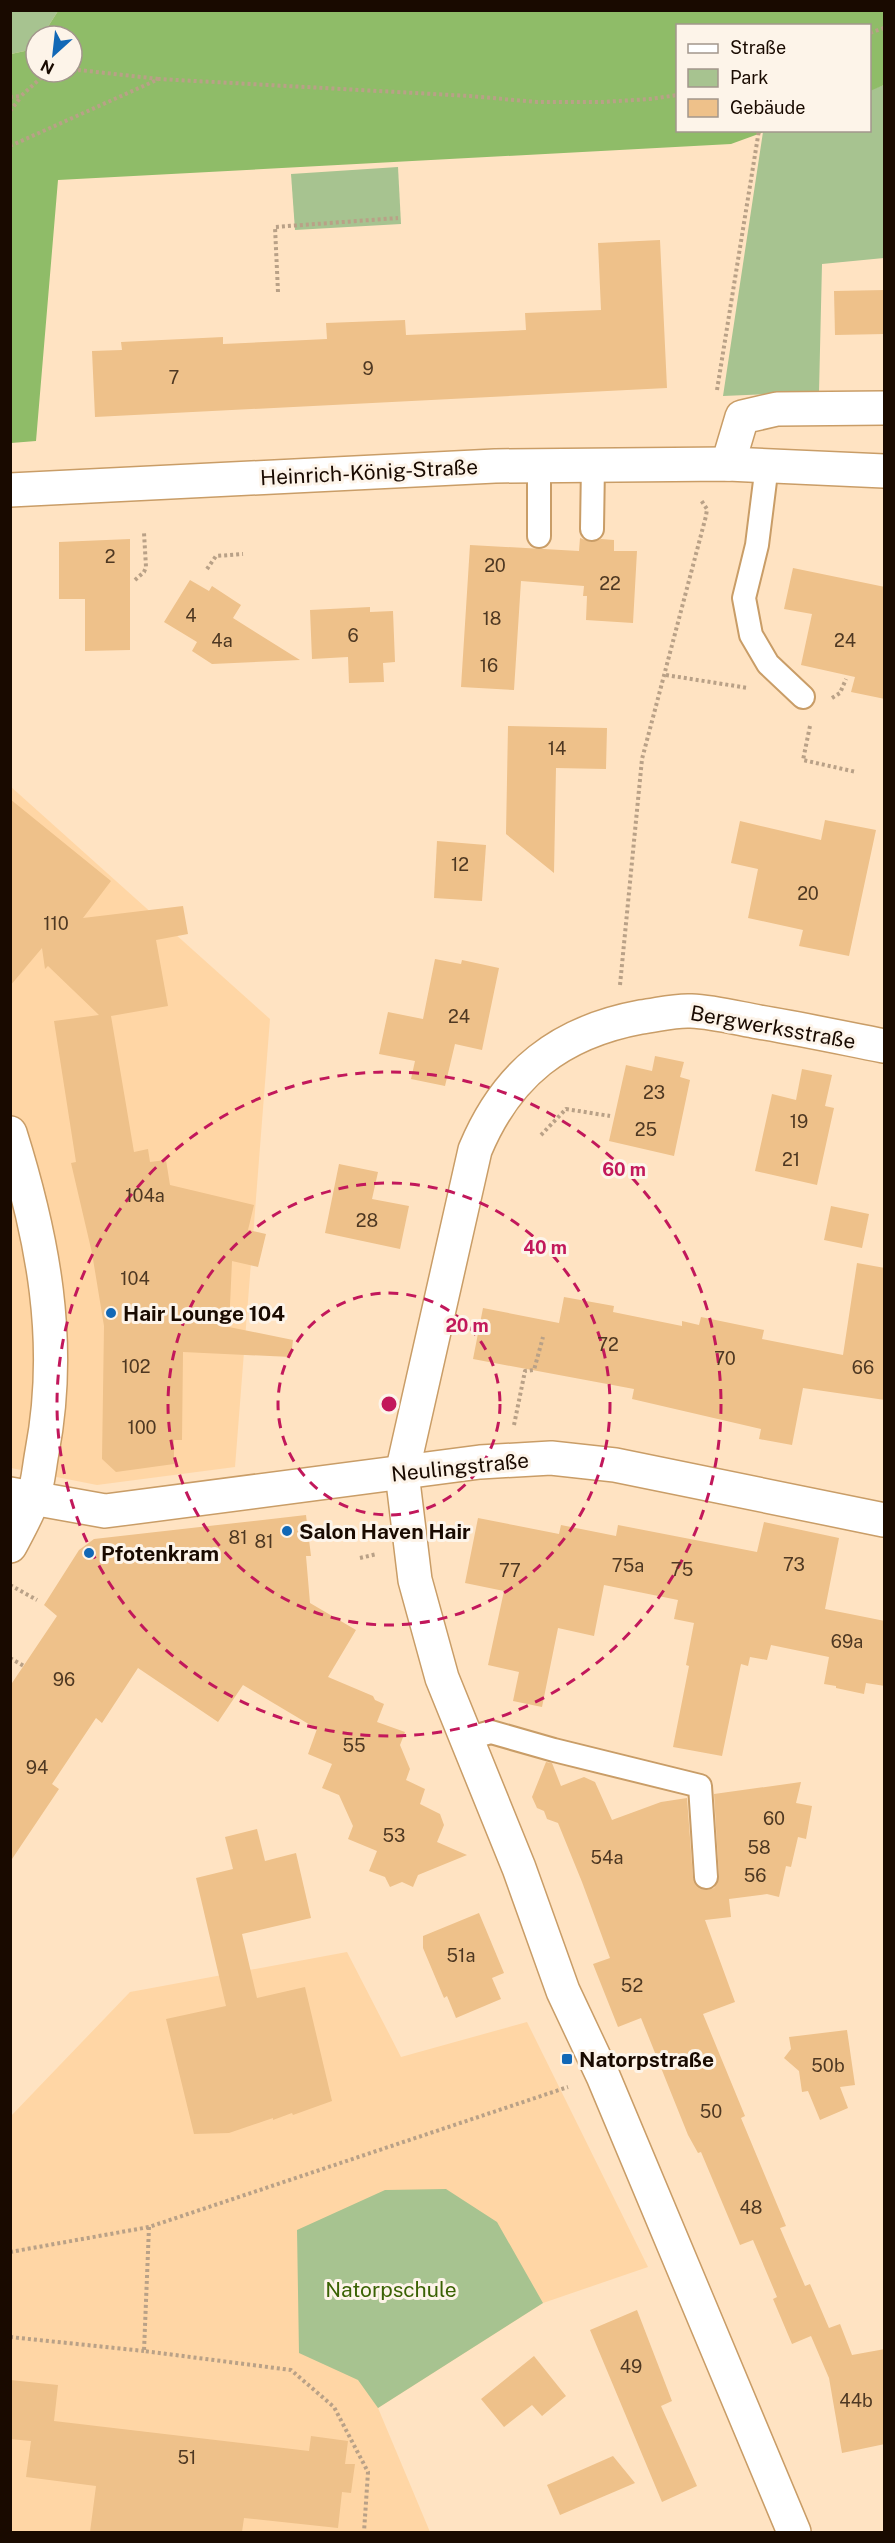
<svg xmlns="http://www.w3.org/2000/svg" width="895" height="2543" viewBox="0 0 895 2543" font-family="'Public Sans',sans-serif">
  <style>
    .built { fill: #ffd6a5 }
    .green { fill: #a7c390 }
    .forest { fill: #8fbc68 }
    .building { fill: #eec18a }
    .lines { fill: none; stroke-linecap: round; stroke-linejoin: round }
    .lane-casing { stroke: #c99d67; stroke-width: 26 }
    .street-casing { stroke: #c99d67; stroke-width: 36 }
    .secondary-casing { stroke: #c99d67; stroke-width: 36 }
    .path { stroke: #b9a187; stroke-width: 4; stroke-dasharray: 3 3; stroke-linecap: butt }
    .lane { stroke: #fff; stroke-width: 22 }
    .street { stroke: #fff; stroke-width: 33 }
    .secondary { stroke: #fff; stroke-width: 33 }
    .ring { fill: none; stroke: #c2185b; stroke-width: 3; stroke-dasharray: 10 8 }
    .poi-dot { fill: #1268b6; stroke: #fdf4e9; stroke-width: 2 }
    .labels { text-anchor: middle; dominant-baseline: central; stroke-width: 6; stroke-linejoin: round; paint-order: stroke }
    .number-label { font-size: 18px; fill: #4e3822 }
    .street-label { font-size: 21px; fill: #190a00; stroke: #fdf4e9 }
    .poi-label { font-size: 21px; font-weight: bold; fill: #190a00; stroke: #fdf4e9; text-anchor: start }
    .park-label { font-size: 21px; fill: #3a6204; stroke: #fdf4e9 }
    .centre { fill: #c2185b; stroke: #fdf4e9; stroke-width: 3 }
    .ring-label { font-size: 18px; text-anchor: middle; font-weight: bold; fill: #c2185b; stroke: #fdf4e9; stroke-width: 6; stroke-linejoin: round; paint-order: stroke }
  </style>
  <rect width="100%" height="100%" fill="#ffe3c2"/>
  <g class="built">
    <polygon points="10,786 270,1019 235,1467 97,1485 11,1468"/>
    <polygon points="347,1952 401,2057 527,2022 648,2267 543,2303 378,2408 430,2532 11,2532 10,2117 130,1992"/>
  </g>
  <g class="green">
    <polygon points="11,11 58,11 42,36 36,36 34,49 11,54"/>
    <polygon points="884,85 884,258 822,264 819,392 723,396 763,132 870,130 870,90"/>
    <polygon points="398,167 401,224 295,230 291,174"/>
    <polygon points="446,2189 497,2222 543,2303 378,2408 358,2380 299,2353 297,2230 385,2190"/>
  </g>
  <polygon class="forest" points="58,11 884,11 884,85 870,91 870,26 678,26 678,130 767,131 731,144 58,180 36,441 11,443 11,54 34,49 36,46 36,72 72,72 72,36 42,36"/>
  <g class="building">
    <polygon points="660,240 667,388 95,417 92,351 122,350 121,342 223,337 223,344 327,339 326,323 405,320 406,335 526,330 525,313 601,310 598,243"/>
    <polygon points="885,290 885,334 835,335 834,291"/>
    <polygon points="580,538 591,542 601,539 614,540 614,551 637,551 633,623 586,620 587,596 583,596 584,586 521,581 514,690 461,687 470,545 579,551"/>
    <polygon points="130,539 130,650 85,651 85,599 59,599 59,542"/>
    <polygon points="793,568 885,587 885,699 851,692 855,677 801,665 812,614 784,609"/>
    <polygon points="190,580 209,591 212,586 241,605 233,618 300,660 212,664 192,651 197,642 164,622"/>
    <polygon points="370,607 370,612 393,611 395,662 383,663 384,682 349,683 348,657 312,659 310,610"/>
    <polygon points="508,726 607,728 606,769 556,768 554,873 506,834"/>
    <polygon points="10,799 111,881 83,918 183,906 188,934 156,940 168,1006 111,1016 134,1152 148,1149 150,1162 166,1160 170,1185 254,1205 248,1230 266,1234 258,1267 232,1261 229,1327 293,1340 291,1357 183,1352 182,1440 174,1440 174,1464 116,1472 102,1459 104,1326 92,1253 71,1163 76,1162 54,1021 99,1015 48,966 45,969 42,948 10,986"/>
    <polygon points="825,820 876,830 849,956 799,946 803,930 748,918 758,869 731,863 740,821 821,840"/>
    <polygon points="437,841 486,845 482,901 434,898"/>
    <polygon points="435,959 461,964 462,960 499,968 482,1050 455,1044 445,1086 411,1079 415,1061 379,1054 388,1012 423,1019"/>
    <polygon points="655,1056 684,1062 680,1077 690,1080 674,1156 609,1141 626,1065 652,1071"/>
    <polygon points="802,1069 832,1075 825,1106 834,1108 817,1185 755,1171 772,1094 796,1100"/>
    <polygon points="339,1164 378,1172 372,1199 409,1206 400,1249 325,1233"/>
    <polygon points="831,1206 869,1214 862,1248 824,1240"/>
    <polygon points="857,1263 885,1268 885,1400 803,1388 792,1445 759,1439 761,1429 632,1399 634,1389 473,1359 483,1308 559,1323 564,1297 614,1306 613,1312 682,1326 682,1321 699,1325 701,1317 764,1330 762,1339 843,1355"/>
    <polygon points="306,1515 311,1556 306,1556 310,1603 356,1630 328,1677 373,1696 375,1700 384,1704 377,1722 405,1732 400,1745 410,1769 406,1780 425,1789 420,1804 440,1814 444,1825 437,1842 467,1855 418,1875 413,1887 402,1882 390,1887 385,1877 369,1871 377,1851 348,1839 353,1826 339,1795 322,1788 332,1764 308,1754 317,1729 243,1685 218,1722 138,1668 102,1723 96,1718 52,1784 59,1789 10,1862 10,1686 57,1616 44,1605 79,1550 94,1539"/>
    <polygon points="478,1518 559,1534 561,1525 616,1536 618,1525 757,1552 764,1522 839,1538 825,1609 885,1621 885,1686 866,1683 864,1694 836,1688 836,1686 824,1684 829,1657 771,1645 767,1660 750,1657 748,1666 741,1664 722,1756 673,1747 689,1666 686,1665 694,1623 674,1619 678,1600 604,1585 594,1636 558,1628 542,1707 513,1701 519,1672 488,1665 504,1591 465,1583"/>
    <polygon points="546,1762 552,1763 561,1786 584,1777 595,1782 612,1820 661,1802 687,1798 693,1878 700,1889 706,1890 714,1888 719,1877 714,1794 801,1782 796,1803 812,1806 806,1839 798,1837 791,1867 786,1866 779,1897 767,1894 729,1899 731,1917 705,1920 735,2002 703,2014 745,2116 741,2118 786,2226 780,2228 805,2286 810,2284 829,2328 840,2324 852,2355 885,2349 885,2444 842,2453 829,2378 811,2336 792,2344 773,2299 777,2297 753,2240 740,2245 701,2152 698,2153 688,2135 641,2018 618,2027 593,1964 610,1958 582,1882 558,1823 547,1819 544,1811 537,1808 532,1797"/>
    <polygon points="257,1829 265,1861 296,1853 311,1918 242,1934 257,1998 305,1987 332,2101 293,2115 292,2113 273,2120 273,2118 229,2133 194,2134 166,2019 226,2006 196,1878 233,1869 225,1837"/>
    <polygon points="479,1913 504,1973 492,1978 501,1999 456,2018 447,1996 444,1998 423,1948 423,1936"/>
    <polygon points="847,2030 855,2085 840,2087 848,2108 820,2120 808,2091 802,2092 799,2071 784,2058 791,2049 789,2037"/>
    <polygon points="637,2310 672,2401 661,2406 697,2486 662,2502 590,2330"/>
    <polygon points="534,2356 566,2396 542,2416 532,2405 504,2427 481,2399"/>
    <polygon points="10,2380 58,2385 54,2421 309,2451 311,2436 348,2441 345,2464 355,2464 351,2493 342,2492 338,2528 244,2518 242,2532 90,2532 96,2486 26,2477 31,2441 10,2439"/>
    <polygon points="613,2456 635,2483 560,2515 547,2485"/>
  </g>
  <g class="lines">
    <defs>
      <g id="lane">
        <polyline points="767,465 757,545 744,598 751,635 768,664 803,697"/>
        <polyline points="592,529 593,465"/>
        <polyline points="539,536 539,466"/>
        <polyline points="466,1739 491,1732 554,1750 700,1786 706,1877"/>
      </g>
      <g id="street">
        <polyline points="728,464 742,417 777,409 884,408"/>
        <polyline points="10,1494 105,1511 480,1462 551,1458 615,1465 884,1520"/>
        <path d="M794,2532l-191,-456 -40,-85 -44,-123 -77,-190 -27,-98 -13,-107 73,-323c32,-77 85,-118 166,-133 17,-2 33,-7 50,-6 23,1 46,7 68,11 42,7 84,16 125,24"/>
      </g>
      <g id="secondary">
        <polyline points="10,490 495,466 728,464 884,471"/>
        <path d="M10,1133c33,105 53,209 32,319 -3,16 -4,34 -10,49 -6,16 -14,30 -22,45"/>
      </g>
    </defs>
    <use href="#lane" class="lane-casing"/>
    <use href="#street" class="street-casing"/>
    <use href="#secondary" class="secondary-casing"/>
    <g class="path">
      <polyline points="870,33 884,28"/>
      <polyline points="34,49 36,56"/>
      <polyline points="72,71 79,70 159,79"/>
      <polyline points="10,97 21,96 42,77 68,72"/>
      <polyline points="10,111 21,97"/>
      <polyline points="10,146 159,79 470,96 537,102 603,102 650,99 678,95"/>
      <polyline points="278,292 275,227 398,218"/>
      <polyline points="717,390 759,130"/>
      <polyline points="207,569 216,556 243,554"/>
      <polyline points="135,580 144,572 146,567 144,533"/>
      <polyline points="666,675 748,688"/>
      <polyline points="832,698 840,693 846,679"/>
      <polyline points="810,726 803,760 856,772"/>
      <polyline points="620,985 642,759 706,516 707,509 701,500"/>
      <polyline points="541,1135 566,1109 610,1116"/>
      <polyline points="514,1425 525,1371 534,1370 543,1337"/>
      <polyline points="360,1558 377,1554"/>
      <polyline points="10,1585 37,1600"/>
      <polyline points="10,1658 24,1666"/>
      <polyline points="149,2227 144,2351 291,2370 334,2407 368,2472 364,2532"/>
      <polyline points="10,2252 149,2227 568,2087"/>
      <polyline points="10,2337 144,2351"/>
    </g>
    <use href="#lane" class="lane"/>
    <use href="#street" class="street"/>
    <use href="#secondary" class="secondary"/>
  </g>
  <g class="ring">
    <circle cx="389" cy="1404" r="111"/>
    <circle cx="389" cy="1404" r="221"/>
    <circle cx="389" cy="1404" r="332"/>
  </g>
  <g class="poi-dot">
    <circle cx="111" cy="1313" r="6"/>
    <circle cx="287" cy="1531" r="6"/>
    <circle cx="89" cy="1553" r="6"/>
    <rect x="561" y="2053" width="12" height="12" rx="3"/>
  </g>
  <g class="labels">
    <g class="number-label">
      <text x="368" y="368">9</text>
      <text x="174" y="377">7</text>
      <text x="110" y="556">2</text>
      <text x="495" y="565">20</text>
      <text x="610" y="583">22</text>
      <text x="191" y="615">4</text>
      <text x="492" y="618">18</text>
      <text x="353" y="635">6</text>
      <text x="222" y="640">4a</text>
      <text x="845" y="640">24</text>
      <text x="489" y="665">16</text>
      <text x="557" y="748">14</text>
      <text x="460" y="864">12</text>
      <text x="808" y="893">20</text>
      <text x="56" y="923">110</text>
      <text x="459" y="1016">24</text>
      <text x="654" y="1092">23</text>
      <text x="799" y="1121">19</text>
      <text x="646" y="1129">25</text>
      <text x="791" y="1159">21</text>
      <text x="145" y="1195">104a</text>
      <text x="367" y="1220">28</text>
      <text x="135" y="1278">104</text>
      <text x="608" y="1344">72</text>
      <text x="725" y="1358">70</text>
      <text x="136" y="1366">102</text>
      <text x="863" y="1367">66</text>
      <text x="142" y="1427">100</text>
      <text x="238" y="1537">81</text>
      <text x="264" y="1541">81</text>
      <text x="794" y="1564">73</text>
      <text x="628" y="1565">75a</text>
      <text x="682" y="1569">75</text>
      <text x="510" y="1570">77</text>
      <text x="847" y="1641">69a</text>
      <text x="64" y="1679">96</text>
      <text x="354" y="1745">55</text>
      <text x="37" y="1767">94</text>
      <text x="774" y="1818">60</text>
      <text x="394" y="1835">53</text>
      <text x="759" y="1847">58</text>
      <text x="607" y="1857">54a</text>
      <text x="755" y="1875">56</text>
      <text x="461" y="1955">51a</text>
      <text x="632" y="1985">52</text>
      <text x="828" y="2065">50b</text>
      <text x="711" y="2111">50</text>
      <text x="751" y="2207">48</text>
      <text x="631" y="2366">49</text>
      <text x="856" y="2400">44b</text>
      <text x="187" y="2457">51</text>
    </g>
    <g class="street-label">
      <text transform="translate(369 472) rotate(-3)">Heinrich-König-Straße</text>
      <text transform="translate(773 1027) rotate(10)">Bergwerksstraße</text>
      <text transform="translate(460 1467) rotate(-6)">Neulingstraße</text>
    </g>
    <g class="poi-label">
      <text x="123" y="1313">Hair Lounge 104</text>
      <text x="299" y="1531">Salon Haven Hair</text>
      <text x="101" y="1553">Pfotenkram</text>
      <text x="579" y="2059">Natorpstraße</text>
    </g>
    <g class="park-label">
      <text x="391" y="2289">Natorpschule</text>
    </g>
  </g>
  <circle cx="389" cy="1404" r="9" class="centre"/>
  <g class="ring-label">
    <text x="624" y="1176">60 m</text>
    <text x="545" y="1254">40 m</text>
    <text x="467" y="1332">20 m</text>
  </g>
  <rect width="895" height="2543" fill="none" stroke="#190a00" stroke-width="24"/>
  <rect x="676" y="24" width="195" height="108" fill="#fdf4e9" stroke="#a2968c" stroke-width="1.5"/>
  <rect x="688" y="44" width="30" height="9" fill="#ffffff" stroke="#a2968c" stroke-width="1.5"/>
  <text x="730" y="54" font-size="18" fill="#190a00">Straße</text>
  <rect x="688" y="69" width="30" height="18" fill="#a7c390" stroke="#a2968c" stroke-width="1.5"/>
  <text x="730" y="84" font-size="18" fill="#190a00">Park</text>
  <rect x="688" y="99" width="30" height="18" fill="#eec18a" stroke="#a2968c" stroke-width="1.5"/>
  <text x="730" y="114" font-size="18" fill="#190a00">Gebäude</text>
  <g transform="translate(54 54) rotate(207)"><circle r="28" fill="#fdf4e9" stroke="#a2968c" stroke-width="1.5"/>
  <path d="M0-4.5L10 22L0 15L-10 22Z" fill="#1268b6"/>
  <text y="-9" font-size="16" font-weight="bold" text-anchor="middle" fill="#190a00">N</text>
  </g>
</svg>
